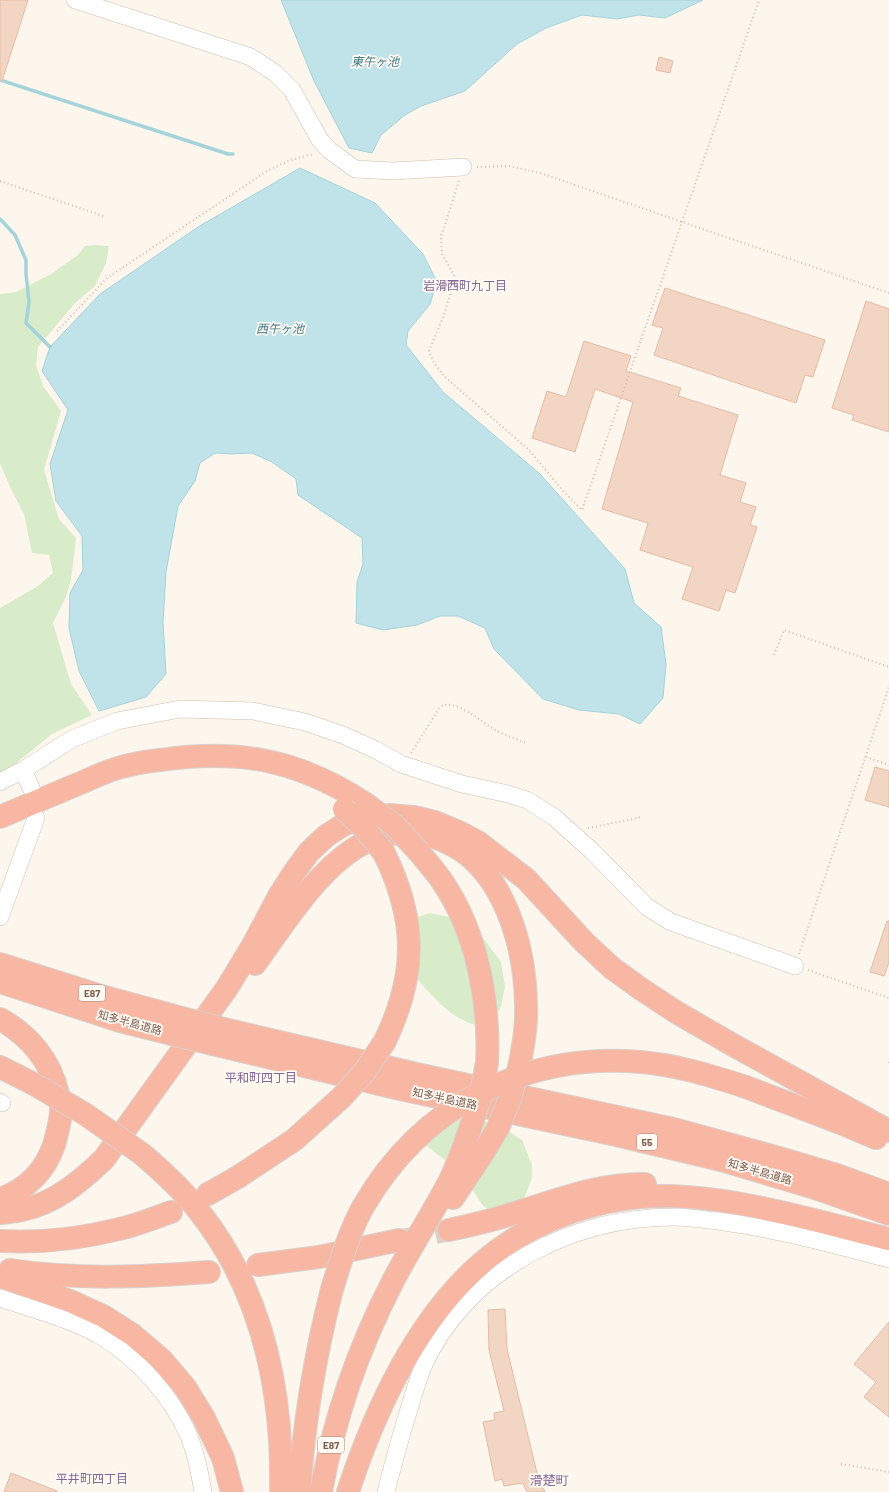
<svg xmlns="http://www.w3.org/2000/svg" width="889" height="1492" viewBox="0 0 889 1492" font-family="Barlow,'Noto Sans JP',sans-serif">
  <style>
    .green { fill: #d8ecc9 }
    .water { fill: #bfe3e8; stroke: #a5d3da }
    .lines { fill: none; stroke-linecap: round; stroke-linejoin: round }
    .stream { stroke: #a5d3da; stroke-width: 3.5 }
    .building { fill: #f3d5c3; stroke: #e6bba3 }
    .highway-tunnel { stroke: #dcd0c4; stroke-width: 22; stroke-dasharray: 22 11; stroke-linecap: butt }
    .minor-casing { stroke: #d1beb0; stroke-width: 18 }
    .highway-casing { stroke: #dad1cd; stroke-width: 24 }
    .path { stroke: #d9b8a5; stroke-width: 2; stroke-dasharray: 1 3; stroke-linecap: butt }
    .minor { stroke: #fff; stroke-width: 17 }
    .highway { stroke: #f7b7a3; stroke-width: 22 }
    .highway-bridge-casing { stroke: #dad1cd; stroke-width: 24; stroke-linecap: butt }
    .highway-bridge { stroke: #f7b7a3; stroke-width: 22 }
    .labels { text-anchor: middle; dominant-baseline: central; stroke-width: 3.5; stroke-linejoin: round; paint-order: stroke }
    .shield { fill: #fffaf3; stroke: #a28b7f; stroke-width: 1 }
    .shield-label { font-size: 10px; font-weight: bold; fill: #7a5c4d }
    .street-label { font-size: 11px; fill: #7a5c4d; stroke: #fffaf3 }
    .water-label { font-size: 12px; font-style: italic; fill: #437c86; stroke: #fffaf3 }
    .neighbourhood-label { font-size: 12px; fill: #846695; stroke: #fffaf3 }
    .quarter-label { font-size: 13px; fill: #846695; stroke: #fffaf3 }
  </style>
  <rect width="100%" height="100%" fill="#fdf6ec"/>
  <g class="green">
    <polygon points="95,245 109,246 106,263 95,286 75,303 38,347 36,365 43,386 61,411 44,470 59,519 76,538 71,580 66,597 53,623 71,684 92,715 52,734 15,764 0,773 0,608 38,586 53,573 49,555 32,553 24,514 12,491 0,464 0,294 16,292 51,274 78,255 85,246"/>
    <path d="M430,913l28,6 25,19 18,24 4,25 -4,19 -7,16c-5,1 -13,4 -18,3 -26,-6 -48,-33 -64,-53l3,-54z"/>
    <polygon points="456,1119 477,1120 498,1124 522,1140 532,1165 532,1178 520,1209 499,1214 483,1206 470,1186 447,1162 426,1145 425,1129"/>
  </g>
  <g class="water">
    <polygon points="281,0 703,0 665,18 639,15 617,19 582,15 546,28 517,44 465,91 421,106 405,115 381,135 372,153 349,148 314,81"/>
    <polygon points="300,168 375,203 423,254 437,282 430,304 408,331 406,345 443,392 540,474 625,569 634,603 661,627 666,664 663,698 640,724 619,714 579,710 543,699 494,649 485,628 458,616 440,616 417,625 383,630 356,623 357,582 363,564 362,538 298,495 296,479 272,462 252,453 231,454 215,453 200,463 195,481 178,506 166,572 163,622 166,674 146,697 99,711 79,671 69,628 70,593 83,570 82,536 56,501 50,464 68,410 42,371 50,347 100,294 198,227"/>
  </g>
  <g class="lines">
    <g class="stream">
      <polyline points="0,80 228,154 233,154"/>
      <polyline points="0,219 15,235 26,260 26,274 29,302 26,323 50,347"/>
    </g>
  </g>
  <g class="building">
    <polygon points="0,0 28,0 2,81 0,80"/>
    <polygon points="659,57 673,61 670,73 656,70"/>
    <polygon points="665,288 825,340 813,377 805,375 796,403 654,355 663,328 652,325"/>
    <polygon points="866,301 889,309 889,432 852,420 854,415 832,408"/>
    <polygon points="584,341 631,356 626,371 681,388 678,396 738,415 720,475 746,483 740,502 756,507 750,525 757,527 735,593 726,590 719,611 682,599 693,567 640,550 648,523 602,509 633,402 595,389 575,452 532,438 547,391 566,397"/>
    <polygon points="875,767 889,771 889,807 865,800"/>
    <polygon points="887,921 889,921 889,962 884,976 870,972"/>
    <polygon points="505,1309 507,1349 538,1477 545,1492 527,1492 523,1483 504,1486 502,1479 495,1481 483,1422 495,1420 494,1413 504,1411 489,1350 488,1310"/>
    <polygon points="889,1322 889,1417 864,1397 876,1382 854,1364"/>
    <polygon points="11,1473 57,1491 57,1492 4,1492"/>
  </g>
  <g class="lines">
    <polyline class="highway-tunnel" points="403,1240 449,1230"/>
    <defs>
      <g id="minor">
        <polyline points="75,0 251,57 275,73 292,90 320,140 329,150 355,169 393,171 463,167"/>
        <polyline points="23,770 31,788"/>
        <polyline points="0,782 23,770 72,739 117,721 180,709 253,711 305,722 343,735 376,750 401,764 462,784 508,794 527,800 554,817 592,851 647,907 671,922 795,966"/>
        <polyline points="0,917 36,818"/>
        <polyline points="0,1102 2,1103"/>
        <path d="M0,1298c31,11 71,21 99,37 38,22 73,62 90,101 7,18 11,37 14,56"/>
        <path d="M386,1492c6,-25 13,-49 20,-73 6,-19 11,-39 19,-57 46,-94 148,-145 250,-145 14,0 29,3 43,4 58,8 115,23 171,38"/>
      </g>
      <g id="highway">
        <path d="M0,817c26,-11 52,-22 78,-33 12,-5 24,-11 37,-15 17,-6 35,-8 53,-10 76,-10 134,3 198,45"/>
        <path d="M419,852c8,10 16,19 23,29 35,51 48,121 45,182"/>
        <path d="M384,853c33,67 33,121 1,188"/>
        <polyline points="0,964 98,995 186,1019"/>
        <path d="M255,964c30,-41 66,-101 113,-123 26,-11 51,-11 76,0 60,25 81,105 82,164 1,21 -3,42 -7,63"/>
        <polyline points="0,982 120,1021 176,1035"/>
        <path d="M0,1019c29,16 51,42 58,75 1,5 3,10 3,15 0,12 -4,24 -7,36 -9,26 -28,45 -54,54"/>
        <polyline points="224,1029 421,1075 674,1129 783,1159 837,1175 889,1194"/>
        <polyline points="213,1044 400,1089 616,1135 721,1160 815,1188 889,1214"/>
        <polyline points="0,1067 32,1083"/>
        <polyline points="746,1087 843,1124 876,1138"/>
        <path d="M142,1154c20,17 40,35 56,56 64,80 85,181 83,282"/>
        <polyline points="208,1194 238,1177 294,1140 342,1097"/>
        <polyline points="453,1198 485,1150 498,1128"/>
        <path d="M0,1213c7,-1 15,-1 22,-3 33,-7 58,-28 82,-51l123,-171 26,-43 26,-49 16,-25 14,-19 17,-16 17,-11 22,-8 25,-2 24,2 21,5 24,10 19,10 48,37 58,63 28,26 29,21 35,23 57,33 156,86"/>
        <path d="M449,1230c18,-4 37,-8 56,-14 46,-13 91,-33 140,-32"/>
        <path d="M0,1241c40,2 80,-2 119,-12 18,-4 35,-11 52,-17"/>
        <polyline points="258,1265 319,1257 399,1240"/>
        <path d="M10,1270c67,10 132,7 199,2"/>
        <polyline points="0,1276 70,1301 103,1316 133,1335 161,1359 185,1387 204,1418 223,1458 232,1492"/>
        <path d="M299,1492c5,-69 16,-137 33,-203"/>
        <path d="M321,1492c13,-73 37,-143 71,-209 18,-35 39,-67 57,-101 10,-20 17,-41 24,-62"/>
        <path d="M348,1492c26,-80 69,-174 135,-230 50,-43 120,-67 187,-66 71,2 150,26 219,43"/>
      </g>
    </defs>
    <use href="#minor" class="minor-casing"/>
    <use href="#highway" class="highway-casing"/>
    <g class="path">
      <polyline points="477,167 509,166 540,173 889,293"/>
      <polyline points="0,181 106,217"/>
      <polyline points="459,181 441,237 442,254 455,277 444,315 429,351 434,363 445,377 529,450 564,492 582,510 759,0"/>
      <polyline points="57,331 107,278 267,171 288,161 313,154"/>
      <polyline points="774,655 784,630 889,667"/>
      <path d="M411,753l29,-46c16,-10 43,17 57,24 10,5 20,8 29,12"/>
      <polyline points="866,757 889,765"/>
      <polyline points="588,828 638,818 641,816"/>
      <polyline points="799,954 889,687"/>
      <polyline points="808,970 889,998"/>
      <polyline points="889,1062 889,1065"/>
      <polyline points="841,1464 889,1472"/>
    </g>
    <use href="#minor" class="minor"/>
    <use href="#highway" class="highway"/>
    <defs>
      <g id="highway-bridge">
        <polyline points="366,804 394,825 419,852"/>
        <polyline points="344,809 365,829 384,853"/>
        <polyline points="186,1019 224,1029"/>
        <polyline points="176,1035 213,1044"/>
        <polyline points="32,1083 85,1114 142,1154"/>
        <polyline points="342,1097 365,1071 385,1041"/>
        <polyline points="473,1120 480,1097 487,1063"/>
        <polyline points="498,1128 509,1101 519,1068"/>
        <path d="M332,1289c9,-28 17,-57 31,-82 58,-101 162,-155 278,-145 36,3 71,14 105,25"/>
      </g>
    </defs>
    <use href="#highway-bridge" class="highway-bridge-casing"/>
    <use href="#highway-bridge" class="highway-bridge"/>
  </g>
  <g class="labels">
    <g class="shield">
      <rect x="79" y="985" width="26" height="16" rx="3"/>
      <rect x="637" y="1134" width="20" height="16" rx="3"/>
      <rect x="318" y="1437" width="26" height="16" rx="3"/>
    </g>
    <g class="shield-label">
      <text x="92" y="993">E87</text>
      <text x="647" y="1142">55</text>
      <text x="331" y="1445">E87</text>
    </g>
    <g class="street-label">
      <text transform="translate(130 1022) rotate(15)">知多半島道路</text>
      <text transform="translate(445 1098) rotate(12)">知多半島道路</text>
      <text transform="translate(760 1171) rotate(16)">知多半島道路</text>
    </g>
    <g class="water-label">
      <text x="375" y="61">東午ヶ池</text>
      <text x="280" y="328">西午ヶ池</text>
    </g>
    <g class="neighbourhood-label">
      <text x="465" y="285">岩滑西町九丁目</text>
      <text x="261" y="1077">平和町四丁目</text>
      <text x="92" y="1478">平井町四丁目</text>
    </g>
    <g class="quarter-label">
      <text x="549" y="1480">滑楚町</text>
    </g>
  </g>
</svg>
